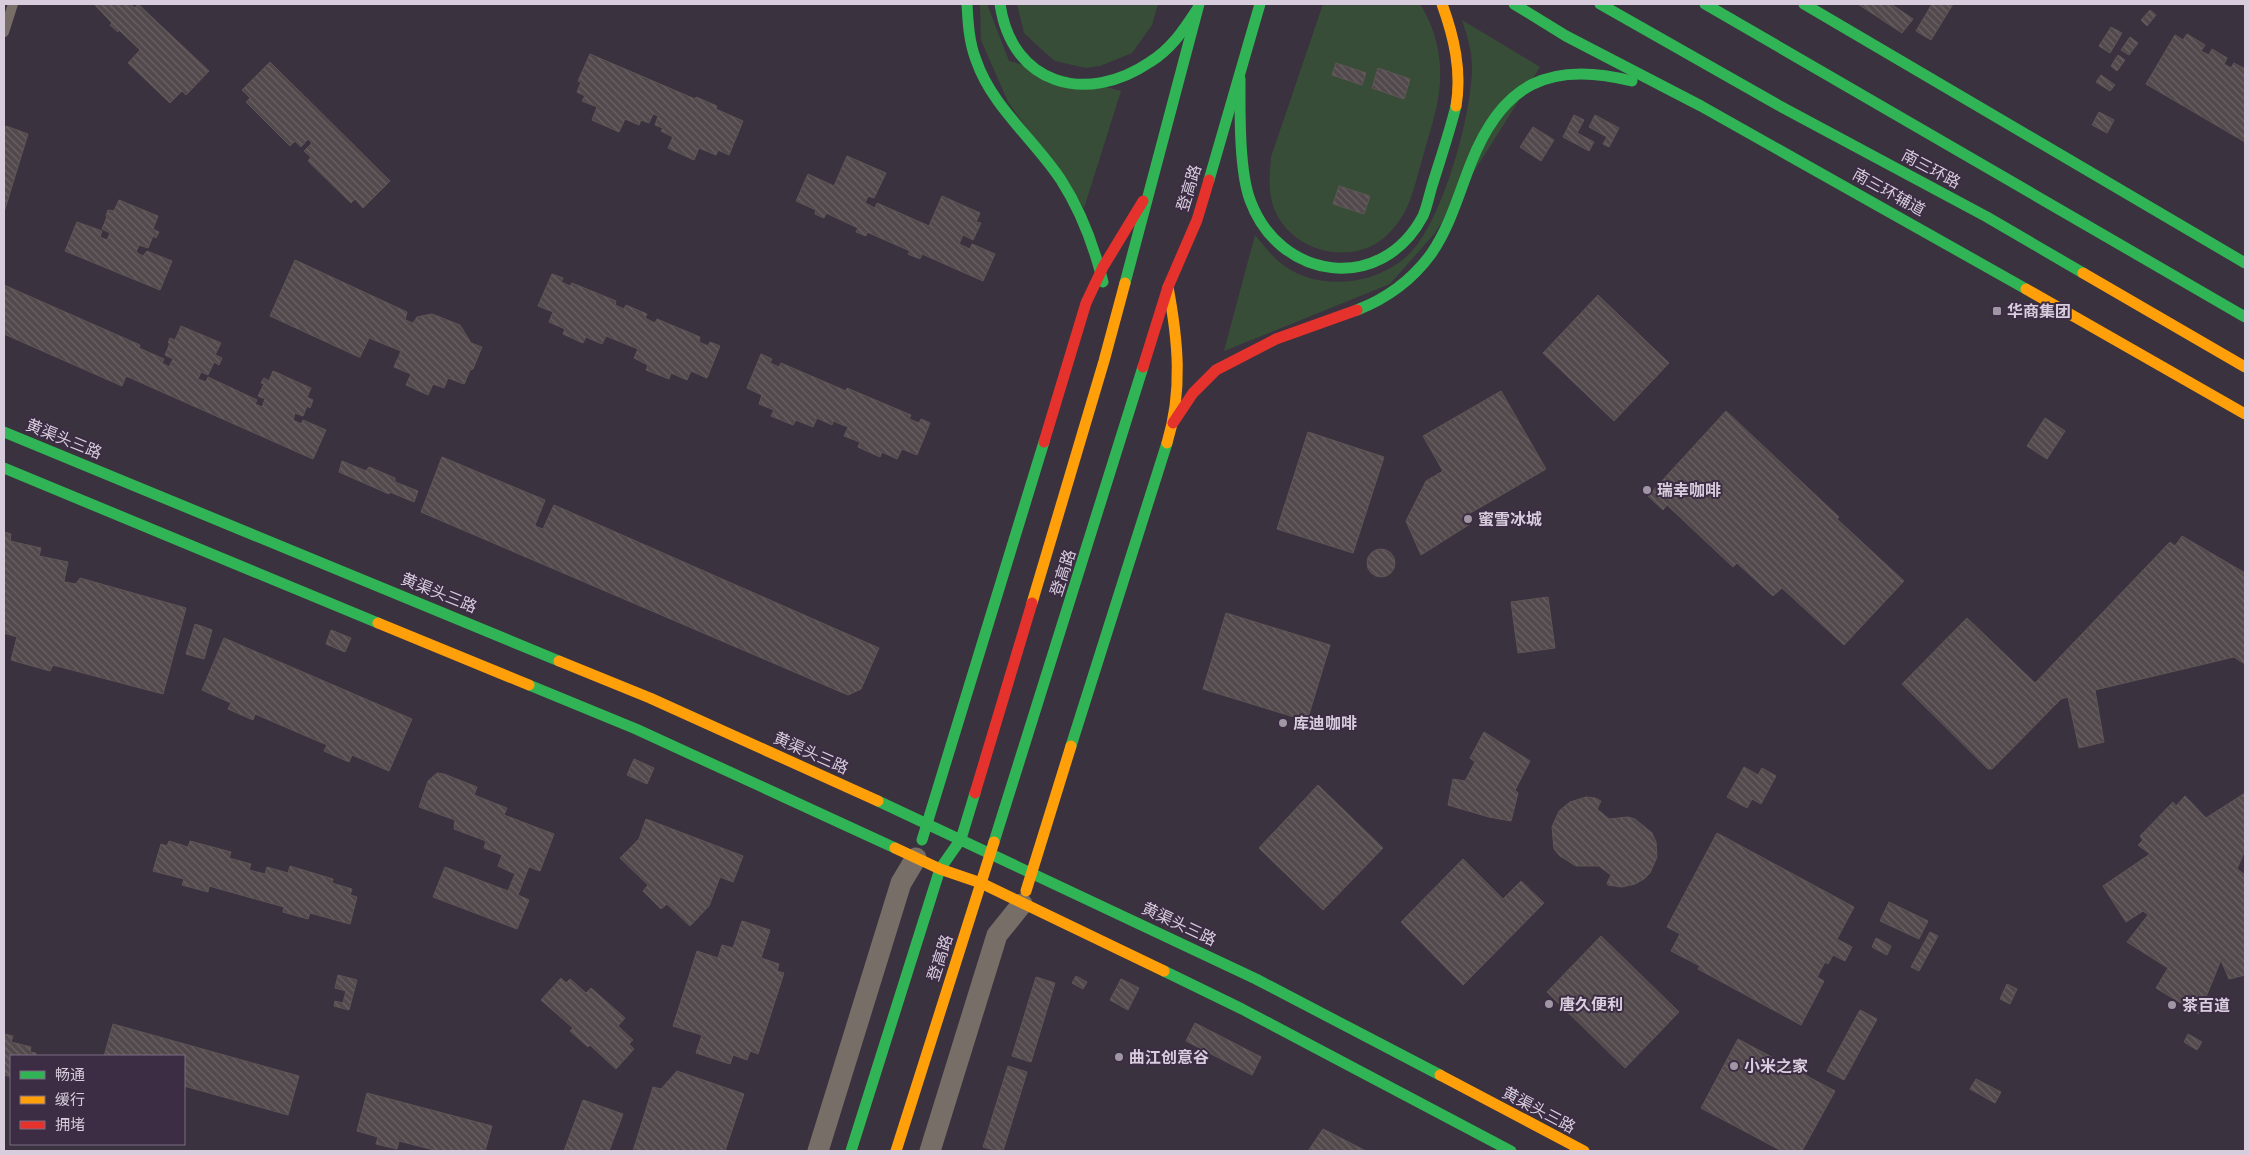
<svg xmlns="http://www.w3.org/2000/svg" width="2249" height="1155" viewBox="0 0 2249 1155" font-family="'DM Sans','Noto Sans SC',sans-serif">
  <style>
    .green { fill: #384d38 }
    .building { fill: url(#building-back-hatch); stroke: #5f5557 }
    .lines { fill: none; stroke-linecap: round; stroke-linejoin: round }
    .lane { stroke: #776f67; stroke-width: 10 }
    .street { stroke: #776f67; stroke-width: 21 }
    .fast { stroke: #30b455; stroke-width: 11 }
    .slow { stroke: #ff9f0a; stroke-width: 11 }
    .jam { stroke: #e5322d; stroke-width: 11 }
    .poi-dot { fill: #a097a5; stroke: #3c2c44; stroke-width: 2 }
    .labels { text-anchor: middle; dominant-baseline: central; stroke-width: 4; stroke-linejoin: round; paint-order: stroke }
    .street-label { font-size: 16px; fill: #d7cddc; stroke: #3c2c44 }
    .poi-label { font-size: 16px; font-weight: bold; fill: #d7cddc; stroke: #3c2c44; text-anchor: start }
  </style>
  <defs>
    <pattern id="building-back-hatch" width="6" height="6" patternUnits="userSpaceOnUse" patternTransform="scale(1.25)"><rect width="6" height="6" fill="#52494c"/><path d="M-1 5l2 2M0 0l6 6M5-1l2 2" fill="none" stroke="#6a6265"/></pattern>
  </defs>
  <rect width="100%" height="100%" fill="#3a323e"/>
  <g class="green">
    <polygon points="980,4 987,4 1009,61 1121,91 1084,208 1008,102 981,40"/>
    <polygon points="1017,4 1158,4 1152,25 1132,53 1100,66 1086,68 1055,61 1041,49 1024,33"/>
    <path d="M1323,4h97c12,19 19,40 20,64 2,31 -10,62 -18,92 -4,13 -7,27 -12,40 -5,14 -14,27 -25,37 -37,32 -101,12 -113,-35 -4,-15 -2,-30 -1,-45z"/>
    <path d="M1462,20l78,47 -105,166 -45,51 -166,67 31,-116c7,8 14,18 22,25 35,32 95,27 129,-3 36,-31 66,-143 66,-190 0,-16 -5,-32 -10,-47z"/>
  </g>
  <g class="building">
    <polygon points="94,4 130,4 135,8 138,4 209,71 186,95 182,91 170,103 128,63 140,50 119,30 118,32 110,25 112,23"/>
    <polygon points="1858,4 1891,4 1913,19 1902,33"/>
    <polygon points="1932,4 1953,4 1931,40 1916,31"/>
    <polygon points="2150,10 2156,15 2147,26 2141,20"/>
    <polygon points="2111,27 2122,33 2110,53 2099,46"/>
    <polygon points="2187,34 2205,45 2201,51 2209,55 2212,49 2227,58 2224,64 2231,68 2234,63 2245,69 2245,142 2146,84 2175,35 2183,40"/>
    <polygon points="2130,37 2138,43 2129,55 2121,50"/>
    <polygon points="590,54 695,99 696,97 717,106 716,109 743,121 729,155 718,150 716,155 699,148 694,160 668,148 673,137 661,131 663,128 655,125 658,116 653,114 649,123 641,120 639,125 625,119 619,132 592,120 597,107 582,101 585,96 577,92 581,82 578,81"/>
    <polygon points="2118,55 2125,60 2117,71 2111,66"/>
    <polygon points="270,62 390,181 363,208 355,199 351,203 308,161 311,157 304,151 312,143 308,139 301,147 295,141 290,146 246,102 250,98 242,90"/>
    <polygon points="1336,63 1366,73 1362,85 1332,75"/>
    <polygon points="1378,68 1410,79 1404,99 1372,88"/>
    <polygon points="2101,75 2115,85 2110,91 2096,82"/>
    <polygon points="2099,112 2114,120 2107,133 2092,125"/>
    <polygon points="1574,115 1584,120 1577,133 1594,142 1589,151 1563,137"/>
    <polygon points="1595,115 1619,128 1609,147 1603,144 1607,137 1589,127"/>
    <polygon points="6,126 28,134 4,212 4,133"/>
    <polygon points="1533,127 1554,140 1541,161 1520,147"/>
    <polygon points="847,156 886,173 874,198 868,196 865,203 875,208 877,203 929,226 942,196 980,213 976,222 981,223 973,240 963,235 959,244 970,249 972,244 995,254 983,281 922,254 920,259 908,254 910,251 867,232 866,236 856,232 858,228 826,213 824,218 815,214 816,210 796,201 808,174 834,186"/>
    <polygon points="1339,186 1370,196 1364,214 1333,204"/>
    <polygon points="119,200 158,216 153,229 159,232 156,238 153,236 148,248 139,245 136,252 143,256 147,251 172,261 160,290 65,251 77,222 102,231 100,237 107,240 110,233 102,229 107,217 106,216 108,210 114,211"/>
    <polygon points="295,260 407,312 405,320 413,323 417,317 432,314 460,325 471,343 482,347 473,369 470,370 465,382 464,384 448,378 444,388 433,384 428,395 406,385 411,374 394,367 401,351 369,338 360,357 359,357 270,316"/>
    <polygon points="552,274 563,278 561,282 570,286 572,283 616,301 615,305 624,309 626,305 647,314 645,318 655,323 657,319 700,337 699,342 708,346 710,342 720,346 707,378 691,371 687,380 671,373 669,379 646,370 648,365 634,358 638,349 606,336 602,344 586,337 583,343 563,334 565,329 549,322 553,312 538,306"/>
    <polygon points="4,285 140,345 139,348 164,359 162,363 169,367 173,359 165,355 170,343 168,343 170,338 175,340 181,326 221,343 215,355 222,358 219,365 214,362 208,375 201,372 198,379 206,382 208,377 257,400 255,404 262,407 265,399 258,396 264,384 261,383 264,378 269,381 273,371 311,388 307,397 313,400 310,408 307,406 303,416 295,413 293,420 301,424 303,420 326,430 313,459 126,376 122,386 4,334"/>
    <polygon points="1598,295 1669,363 1614,421 1543,353"/>
    <polygon points="761,354 772,359 770,363 779,367 781,363 846,391 847,388 911,415 909,419 919,423 921,419 930,423 917,455 902,449 897,459 882,452 880,457 858,447 860,442 844,436 848,427 833,421 832,425 817,418 813,427 796,420 793,425 771,416 774,410 759,404 762,395 747,388"/>
    <polygon points="1501,391 1546,469 1467,515 1471,523 1470,524 1421,555 1406,521 1426,481 1443,471 1423,436"/>
    <polygon points="1726,411 1839,517 1837,519 1904,581 1844,645 1782,588 1773,596 1737,563 1733,567 1667,505 1663,510 1648,496"/>
    <polygon points="2045,418 2065,431 2047,459 2027,446"/>
    <polygon points="1308,432 1384,457 1353,553 1277,529"/>
    <polygon points="442,457 545,500 535,525 537,527 543,529 554,505 879,648 861,689 848,695 421,512"/>
    <polygon points="342,461 366,471 369,467 395,478 395,482 418,491 414,502 390,492 389,494 339,472"/>
    <polygon points="4,532 11,534 10,541 41,548 39,556 68,562 64,581 65,582 76,584 80,578 186,608 163,694 53,665 50,671 11,660 17,637 4,633"/>
    <polygon points="2182,536 2245,573 2245,664 2234,657 2095,690 2104,742 2079,748 2068,697 2061,699 1992,769 1988,769 1902,684 1967,618 2035,683 2170,542 2175,546"/>
    <circle cx="1381" cy="563" r="14"/>
    <polygon points="1548,597 1555,648 1518,653 1511,602"/>
    <polygon points="1226,613 1330,645 1307,721 1203,689"/>
    <polygon points="195,624 212,630 204,659 186,654"/>
    <polygon points="331,630 351,638 345,652 326,644"/>
    <polygon points="224,638 412,719 389,771 352,755 349,762 324,751 327,745 255,714 253,720 228,709 231,703 202,690"/>
    <polygon points="1484,732 1530,761 1515,790 1518,793 1511,821 1489,817 1448,805 1453,779 1465,781 1475,762 1470,758"/>
    <polygon points="634,759 654,768 647,784 627,775"/>
    <polygon points="1744,767 1758,775 1762,768 1776,776 1761,804 1752,799 1747,808 1727,797"/>
    <polygon points="437,773 444,774 477,787 474,795 507,808 504,815 554,834 540,871 529,867 528,869 518,895 529,900 517,929 433,897 445,867 508,891 515,874 498,866 502,855 484,848 486,841 454,829 455,820 419,807 428,781"/>
    <polygon points="1318,785 1383,848 1323,910 1259,848"/>
    <polygon points="2245,793 2245,850 2237,869 2245,875 2245,975 2229,979 2221,960 2199,1014 2156,988 2168,968 2127,942 2148,915 2143,911 2126,922 2103,886 2150,854 2138,845 2143,840 2140,836 2173,802 2176,806 2185,796 2206,818"/>
    <polygon points="1586,797 1595,798 1601,801 1597,809 1609,819 1628,817 1635,819 1652,833 1656,842 1657,857 1650,873 1644,879 1635,884 1622,887 1608,885 1607,883 1611,875 1599,866 1576,866 1560,856 1554,849 1552,827 1559,811 1570,802"/>
    <polygon points="646,819 743,856 733,882 720,877 709,906 690,926 667,904 661,909 643,891 648,885 620,858 639,839"/>
    <polygon points="1717,833 1854,907 1837,939 1852,947 1845,961 1833,955 1828,964 1825,962 1817,977 1824,981 1801,1025 1698,969 1700,966 1671,951 1680,934 1667,927"/>
    <polygon points="169,841 188,847 190,841 231,852 229,858 251,864 249,870 265,874 267,867 288,873 290,866 333,879 332,883 352,889 350,895 357,897 350,924 310,913 308,919 283,912 284,907 209,886 208,892 182,885 184,879 153,871 161,844 167,846"/>
    <polygon points="1463,859 1503,899 1521,881 1544,903 1463,985 1401,922"/>
    <polygon points="1889,902 1928,921 1919,939 1880,921"/>
    <polygon points="742,921 770,930 761,958 779,964 777,971 784,973 758,1054 750,1051 747,1060 733,1055 730,1064 696,1053 702,1035 673,1026 697,951 718,958 722,945 733,948"/>
    <polygon points="1930,932 1938,936 1919,971 1911,967"/>
    <polygon points="1601,936 1679,1012 1625,1068 1547,992"/>
    <polygon points="1876,938 1891,946 1887,955 1872,947"/>
    <polygon points="338,975 357,980 349,1010 334,1006 335,1001 343,1003 346,991 335,988"/>
    <polygon points="1076,976 1087,982 1083,989 1072,983"/>
    <polygon points="1036,977 1055,983 1031,1062 1012,1056"/>
    <polygon points="561,978 566,983 570,979 586,993 591,988 625,1018 618,1026 633,1040 629,1044 634,1049 616,1069 590,1045 588,1047 570,1031 573,1028 541,1000"/>
    <polygon points="1121,979 1139,988 1128,1010 1110,1000"/>
    <polygon points="2007,984 2017,989 2010,1004 2000,999"/>
    <polygon points="1860,1010 1877,1019 1844,1080 1827,1071"/>
    <polygon points="1195,1023 1261,1057 1252,1075 1186,1041"/>
    <polygon points="113,1024 299,1076 288,1115 184,1086 184,1056 104,1056"/>
    <polygon points="4,1034 13,1036 11,1042 31,1047 30,1052 36,1053 36,1056 11,1056 11,1077 4,1075"/>
    <polygon points="2188,1034 2202,1042 2197,1050 2184,1042"/>
    <polygon points="1738,1039 1835,1091 1802,1151 1782,1151 1701,1108"/>
    <polygon points="1008,1066 1027,1072 1003,1151 998,1151 983,1147"/>
    <polygon points="677,1071 744,1094 725,1151 633,1151 653,1087 661,1089"/>
    <polygon points="1976,1079 2001,1092 1995,1103 1970,1089"/>
    <polygon points="367,1093 492,1126 485,1151 438,1151 399,1141 397,1149 376,1144 378,1137 357,1131"/>
    <polygon points="583,1100 623,1114 609,1151 564,1151"/>
    <polygon points="1323,1129 1366,1151 1308,1151"/>
  </g>
  <g class="lines">
    <polyline class="lane" points="4,32 13,4"/>
    <g class="street">
      <polyline points="818,1151 901,883 916,858"/>
      <polyline points="930,1151 997,935 1022,904"/>
    </g>
    <g class="fast">
      <path d="M967,4c1,19 2,38 9,56 16,47 59,80 85,120 20,31 33,66 42,102"/>
      <path d="M1000,4c12,82 87,101 150,58 21,-13 33,-31 46,-51"/>
      <polyline points="1514,4 1566,36 1701,106 2026,289"/>
      <polyline points="1600,4 1778,105 1987,217 2083,273"/>
      <polyline points="1705,4 2245,317"/>
      <polyline points="1804,4 2245,263"/>
      <path d="M1240,79c0,33 -1,91 10,121 29,80 131,95 173,16 4,-9 6,-20 9,-30 8,-26 17,-52 24,-80"/>
      <polyline points="1209,180 1260,4"/>
      <polyline points="1125,283 1199,4"/>
      <path d="M1357,310c31,-12 55,-30 74,-56 19,-27 28,-61 40,-91 31,-79 78,-103 161,-82"/>
      <polyline points="4,432 559,661"/>
      <polyline points="4,468 378,623"/>
      <polyline points="529,685 636,729 895,848"/>
      <polyline points="1071,746 1167,443"/>
      <polyline points="878,801 1256,979 1440,1075"/>
      <polyline points="922,840 1044,442"/>
      <polyline points="994,842 1143,367"/>
      <polyline points="1164,971 1242,1009 1511,1151"/>
      <polyline points="851,1151 940,869 961,839 975,793"/>
    </g>
    <g class="slow">
      <path d="M1442,4c12,33 20,67 14,102"/>
      <polyline points="2083,273 2245,367"/>
      <polyline points="2026,289 2245,414"/>
      <path d="M1167,443c16,-52 11,-103 1,-156"/>
      <polyline points="1032,603 1104,361 1125,283"/>
      <polyline points="378,623 529,685"/>
      <polyline points="559,661 650,698 878,801"/>
      <polyline points="895,848 940,869 981,883 1164,971"/>
      <polyline points="1026,891 1071,746"/>
      <polyline points="1440,1075 1584,1151"/>
      <polyline points="896,1151 994,842"/>
    </g>
    <g class="jam">
      <polyline points="1143,367 1168,287 1197,220 1209,180"/>
      <polyline points="1173,423 1193,393 1216,370 1276,339 1357,310"/>
      <polyline points="1044,442 1086,303 1103,267 1143,201"/>
      <polyline points="975,793 1032,603"/>
    </g>
  </g>
  <g class="poi-dot">
    <rect x="1992" y="306" width="10" height="10" rx="2.5"/>
    <circle cx="1647" cy="490" r="5"/>
    <circle cx="1468" cy="519" r="5"/>
    <circle cx="1283" cy="723" r="5"/>
    <circle cx="1549" cy="1004" r="5"/>
    <circle cx="2172" cy="1005" r="5"/>
    <circle cx="1119" cy="1057" r="5"/>
    <circle cx="1734" cy="1066" r="5"/>
  </g>
  <g class="labels">
    <g class="street-label">
      <text transform="translate(1931 169) rotate(28)">南三环路</text>
      <text transform="translate(1189 188) rotate(-73)">登高路</text>
      <text transform="translate(1889 192) rotate(29)">南三环辅道</text>
      <text transform="translate(64 439) rotate(22)">黄渠头三路</text>
      <text transform="translate(1063 573) rotate(-72)">登高路</text>
      <text transform="translate(439 593) rotate(22)">黄渠头三路</text>
      <text transform="translate(811 753) rotate(24)">黄渠头三路</text>
      <text transform="translate(1179 924) rotate(25)">黄渠头三路</text>
      <text transform="translate(940 958) rotate(-72)">登高路</text>
      <text transform="translate(1539 1110) rotate(28)">黄渠头三路</text>
    </g>
    <g class="poi-label">
      <text x="2007" y="311">华商集团</text>
      <text x="1657" y="490">瑞幸咖啡</text>
      <text x="1478" y="519">蜜雪冰城</text>
      <text x="1293" y="723">库迪咖啡</text>
      <text x="1559" y="1004">唐久便利</text>
      <text x="2182" y="1005">茶百道</text>
      <text x="1129" y="1057">曲江创意谷</text>
      <text x="1744" y="1066">小米之家</text>
    </g>
  </g>
  <rect width="2249" height="1155" fill="none" stroke="#d7cddc" stroke-width="10"/>
  <rect x="10" y="1055" width="175" height="90" fill="#3c2c44" stroke="#7a6c81"/>
  <rect x="20" y="1071" width="25" height="8" fill="#30b455" stroke="#7a6c81"/>
  <text x="55" y="1080" font-size="15" fill="#d7cddc">畅通</text>
  <rect x="20" y="1096" width="25" height="8" fill="#ff9f0a" stroke="#7a6c81"/>
  <text x="55" y="1105" font-size="15" fill="#d7cddc">缓行</text>
  <rect x="20" y="1121" width="25" height="8" fill="#e5322d" stroke="#7a6c81"/>
  <text x="55" y="1130" font-size="15" fill="#d7cddc">拥堵</text>
</svg>
